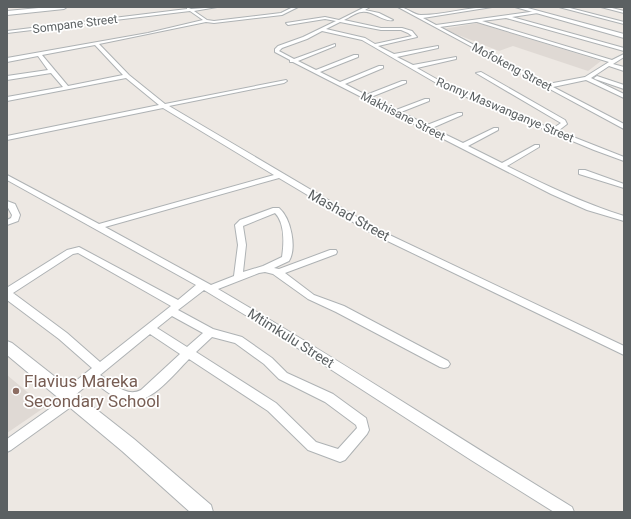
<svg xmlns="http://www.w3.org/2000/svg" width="631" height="519" viewBox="0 0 631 519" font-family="Roboto,sans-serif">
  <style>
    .education { fill: #dfd9d4 }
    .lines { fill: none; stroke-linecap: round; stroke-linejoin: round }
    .minor-casing { stroke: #aeb2b4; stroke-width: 2 }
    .tertiary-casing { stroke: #aeb2b4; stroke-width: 2 }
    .minor { fill: #fff; fill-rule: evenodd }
    .tertiary { fill: #fff; fill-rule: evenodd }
    .education-dot { fill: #8d6e63; stroke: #fff; stroke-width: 1.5 }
    .labels { text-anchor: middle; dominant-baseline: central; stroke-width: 3.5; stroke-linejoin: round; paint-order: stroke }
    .far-street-label { font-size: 12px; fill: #5b6062; stroke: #fff }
    .street-label { font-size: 14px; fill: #5b6062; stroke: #fff }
    .near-education-label { font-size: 17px; fill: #785e54; stroke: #fff; text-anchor: start }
  </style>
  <rect width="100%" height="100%" fill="#ede8e3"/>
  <g class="education">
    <polygon points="478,23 601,61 588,71 513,46 499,51 443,29"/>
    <polygon points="7,375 45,407 7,433"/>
  </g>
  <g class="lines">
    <defs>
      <g id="minor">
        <path d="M187,7l4,2 26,-2 -23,4 13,9 7,1 67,-8 12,-6h5l-16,8 -68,8 -8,-1 -107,22 30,31 36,29 121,-24 1,1 -3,2 -115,23 210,124 245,116v9l-251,-121 -94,-56 -174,49 106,58 23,-9 4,-31 -3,-20 5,-5 33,-12h6c12,10 18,40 10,53l-15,7 5,1 51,-19h6l1,2 -1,2 -51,19 29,22 30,11 104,55 2,3 -2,3 -4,1 -4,-1 -104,-55 -28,-13 -35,-25 -8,-2 -6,1 -41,16c120,70 236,146 354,218l2,5h-20l-83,-52 -209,-135 -58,-35 -26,20 35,19 29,8 30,21 15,15 46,21 33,24 3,12 -2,4 -22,26 -5,2 -32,-12 -40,-39 -79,-52c-17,17 -42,51 -68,41 -10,-4 -20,-13 -29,-19l-18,15 3,4 -2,4 -64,46 -4,2v-13l55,-39 -2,-4 2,-4 30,-24 -33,-29 -52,-39 1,-13 59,-37 12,-3 99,53 18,-15 -189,-105v-5l92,49 175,-49 -111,-67 -156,32v-4l152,-31 -33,-27 -119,23v-4l56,-10 -12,-14 -44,7v-4l41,-6 -10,-14 -31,6v-4l141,-25 55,-13 -13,-9 -183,22v-2l180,-22zM95,45l28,30 -55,11 -26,-31zM275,213c10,10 9,31 7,44l-19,9 -20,6 3,-27 -3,-19zM78,253l93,53 -71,56 -33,-29 -54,-40 60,-39zM172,316l31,17 -16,14 -30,-19zM150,334l30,20 -39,36c-15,8 -29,-8 -41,-15zM212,337l23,6 29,21 15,15 46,23 31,23 1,3 -19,21 -22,-7 -40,-39 -80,-51z"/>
        <path d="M365,7h5l-5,3 14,3 14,7c-8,3 -21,-10 -31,-8 -6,0 -13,6 -18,8l37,8h21l10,3 5,6 -39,9 16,8 44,-8v2l-41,9 16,8 43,-8v2l-39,9 32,18 103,43 9,-6 -85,-50 5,-1 84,48 2,4 -9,7 66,26v4l-30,-11 -149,-62 -83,-48 -40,-9 -15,8 -25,9 -3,3 15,8 41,-15v2l-37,15 18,9 38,-15h4v2l-38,15 20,10 39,-16h4v2l-38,16 21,11 36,-14h4v2l-35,14 25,13 29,-11h4v2l-28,11 26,13 31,-12h4v2l-30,13 31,15 31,-15h4v2l-30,16 34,17 33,-18h4v2l-32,19c38,19 76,37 117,50v5l-37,-11 -36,-16 -258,-132h-3v-2l-15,-8v-3l3,-3 25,-9 33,-16 -11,-2 -37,6 -2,-2 39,-6 14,3zM340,22l41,8h20l7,3 4,3 -37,8 -10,-6 -39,-9z"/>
        <path d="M398,7c9,0 15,8 23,8 22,0 47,-8 71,-8l-69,11 13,7 101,-14 1,2 -26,4 112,31v3l-118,-33 -24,3 130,39 12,-6v3l-11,7 11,3v4l-15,-5 -18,12 33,16v4l-38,-18 -33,7 71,37v5zM476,22h1l132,40 -24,15 -37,7 -108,-57z"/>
        <polygon points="559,7 566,7 624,22 624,24"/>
        <polygon points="601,7 608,7 624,11 624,13"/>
        <polygon points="597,76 624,85 624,89 595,79 594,78"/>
        <polygon points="579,170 585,170 624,184 624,188 579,174"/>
        <polygon points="7,201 15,204 20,215 18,221 7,225 7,220 11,218 12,215 7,206"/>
      </g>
      <g id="tertiary">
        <polygon points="49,7 67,7 64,9 7,15 7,11"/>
        <polygon points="515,7 524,7 624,34 624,38"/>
        <polygon points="7,341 12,343 134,439 211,505 213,512 190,512 122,451 7,355"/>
      </g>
    </defs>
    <use href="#minor" class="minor-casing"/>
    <use href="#tertiary" class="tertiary-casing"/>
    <use href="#minor" class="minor"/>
    <use href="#tertiary" class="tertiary"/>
  </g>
  <circle class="education-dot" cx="16" cy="391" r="4"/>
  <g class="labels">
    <g class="far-street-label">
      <text transform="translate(75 24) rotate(-7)">Sompane Street</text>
      <text transform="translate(512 67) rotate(28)">Mofokeng Street</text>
      <text transform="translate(505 110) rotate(23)">Ronny Maswanganye Street</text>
      <text transform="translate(403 116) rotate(27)">Makhisane Street</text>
    </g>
    <g class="street-label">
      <text transform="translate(349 215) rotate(29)">Mashad Street</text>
      <text transform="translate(291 338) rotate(32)">Mtimkulu Street</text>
    </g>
    <g class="near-education-label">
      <text x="24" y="381">Flavius Mareka<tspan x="24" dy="20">Secondary School</tspan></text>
    </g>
  </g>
  <rect width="631" height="519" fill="none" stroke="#5b6062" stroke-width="16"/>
</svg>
